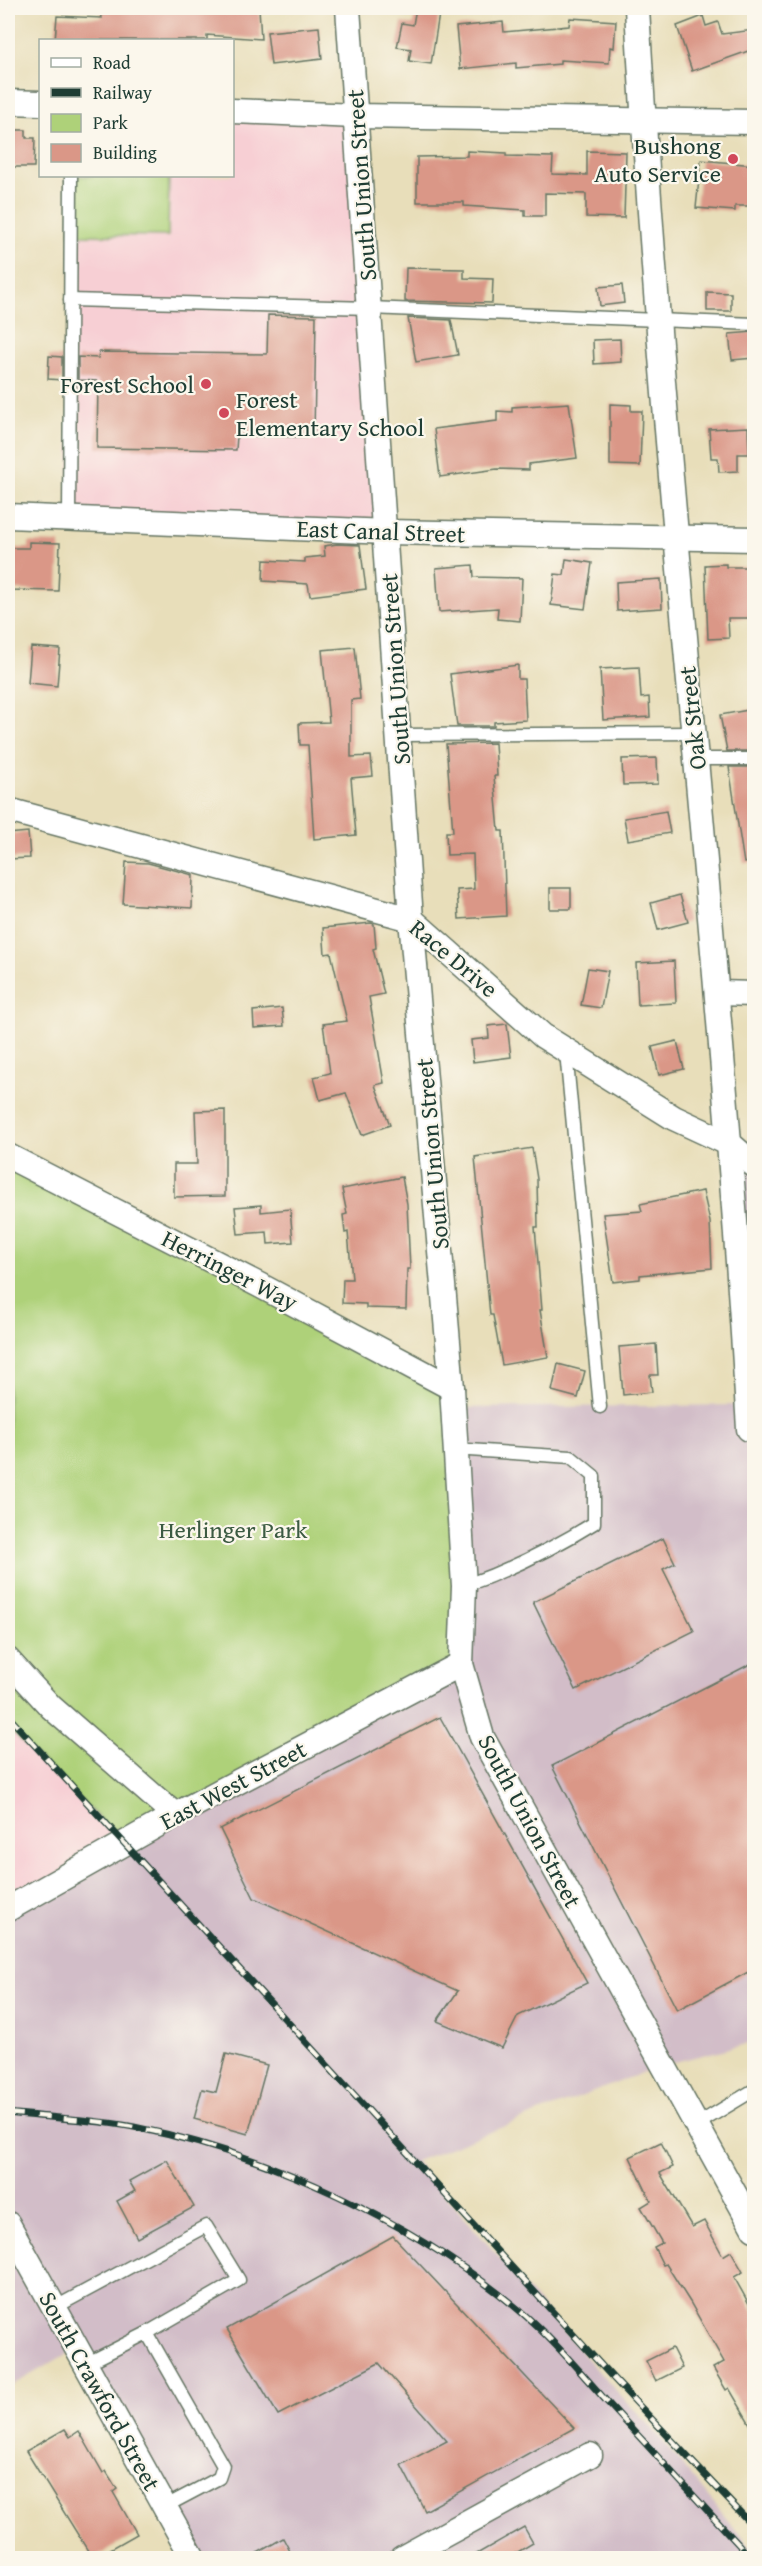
<svg xmlns="http://www.w3.org/2000/svg" width="762" height="2566" viewBox="0 0 762 2566" font-family="'Gentium Book Plus',serif">
  <style>
    .built { fill: #f7cfd4 }
    .industrial { fill: #d2bdc8 }
    .green { fill: #aed179; stroke: #668756; stroke-width: 1.5 }
    .building { fill: #da9787 }
    .lines { fill: none; stroke-linecap: round; stroke-linejoin: round }
    .lane-casing { stroke: #657563; stroke-width: 15 }
    .street-casing { stroke: #657563; stroke-width: 27 }
    .lane { stroke: #fff; stroke-width: 12 }
    .street { stroke: #fff; stroke-width: 24 }
    .rail-casing { stroke: #1f3d34; stroke-width: 7 }
    .rail { stroke: #fbf7ec; stroke-width: 4.5; stroke-dasharray: 14; stroke-linecap: butt }
    .poi-dot { fill: #d1495b; stroke: #fbf7ec; stroke-width: 2 }
    .labels { text-anchor: middle; dominant-baseline: central; stroke-width: 4.5; stroke-linejoin: round; paint-order: stroke }
    .poi-label { font-size: 24px; fill: #1f3d34; stroke: #fbf7ec; text-anchor: end }
    .street-label { font-size: 24px; fill: #1f3d34; stroke: #fbf7ec }
    .park-label { font-size: 24px; fill: #3c5b42; stroke: #fbf7ec }
  </style>
  <rect width="100%" height="100%" fill="#fbf7ec"/>
  <filter id="ink" filterUnits="userSpaceOnUse"><feTurbulence type="fractalNoise" baseFrequency=".0167" numOctaves="2"/><feDisplacementMap in="SourceGraphic" scale="12" xChannelSelector="R" yChannelSelector="G"/><feConvolveMatrix kernelMatrix="1 2 1 2 8 2 1 2 1" color-interpolation-filters="sRGB"/></filter>
  <filter id="wash" filterUnits="userSpaceOnUse"><feTurbulence type="fractalNoise" baseFrequency=".008" numOctaves="4" result="noise"/><feDisplacementMap in="SourceGraphic" scale="24" xChannelSelector="R" yChannelSelector="G"/><feGaussianBlur stdDeviation="1.35" result="paint"/><feColorMatrix in="noise" values="0 0 0 0 0 0 0 0 0 0 0 0 0 0 0 0 0 1.4 0 .05"/><feComposite in="paint" operator="in"/></filter>
  <g filter="url(#wash)">
    <rect width="100%" height="100%" fill="#e8deba"/>
    <g class="built">
      <polygon points="233,111 356,116 387,532 69,518 71,176 232,176"/>
      <polygon points="8,1728 125,1844 8,1909"/>
    </g>
    <polygon class="industrial" points="730,1144 754,1165 754,2042 663,2065 415,2161 607,2381 651,2427 754,2552 754,2558 193,2558 75,2349 8,2388 8,1909 125,1844 453,1408 748,1405"/>
    <g class="green">
      <polygon points="71,176 169,176 168,236 70,235"/>
      <polygon points="8,1156 452,1388 461,1664 125,1844 8,1728"/>
    </g>
    <g id="blocks">
      <g class="building">
        <polygon points="100,8 259,8 261,39 207,35 207,40 55,40 57,16 102,18"/>
        <polygon points="416,8 435,8 434,13 439,14 431,64 409,61 411,49 397,47 402,23 413,25"/>
        <polygon points="703,16 706,26 718,22 722,34 754,30 754,49 692,71 677,26"/>
        <polygon points="570,18 616,21 614,48 610,47 609,63 560,60 560,64 516,68 516,63 460,69 456,27 503,22 504,32 569,26"/>
        <polygon points="319,27 322,59 271,65 267,32"/>
        <polygon points="8,130 26,130 26,138 35,138 34,167 8,167"/>
        <polygon points="467,151 506,153 506,156 553,157 552,174 587,175 587,151 626,152 624,218 586,217 586,194 545,193 545,216 525,216 525,210 464,206 464,202 417,202 417,157 467,156"/>
        <polygon points="701,160 754,165 754,206 735,206 735,211 696,208"/>
        <polygon points="406,268 464,269 464,278 493,279 492,303 405,301"/>
        <polygon points="622,285 624,303 600,306 598,287"/>
        <polygon points="707,292 731,293 731,311 707,311"/>
        <polygon points="268,315 316,316 314,437 237,436 236,450 97,448 98,381 78,380 78,357 98,358 99,352 267,354"/>
        <polygon points="408,318 451,320 458,355 416,362"/>
        <polygon points="754,332 754,358 732,360 729,334"/>
        <polygon points="620,339 621,362 594,364 593,340"/>
        <polygon points="49,356 62,357 62,380 48,379"/>
        <polygon points="569,403 577,458 529,464 529,470 497,469 440,477 434,429 497,421 497,411 512,412 512,407"/>
        <polygon points="610,404 631,405 631,411 642,411 640,466 610,465"/>
        <polygon points="748,427 749,454 738,454 738,471 719,472 718,458 711,458 709,429"/>
        <polygon points="29,542 60,543 58,591 8,590 8,548 29,548"/>
        <polygon points="337,544 360,545 366,589 310,596 308,584 263,581 264,560 305,562 305,558 325,556 324,546"/>
        <polygon points="566,559 592,563 585,609 551,605 555,574 564,575"/>
        <polygon points="726,564 726,567 754,567 754,618 728,618 729,638 708,639 705,565"/>
        <polygon points="473,565 474,577 522,578 520,621 497,619 498,608 439,612 436,568"/>
        <polygon points="661,579 662,608 617,611 616,582"/>
        <polygon points="31,647 60,649 57,686 28,683"/>
        <polygon points="355,647 360,699 351,700 351,757 371,756 373,776 351,778 356,835 314,839 308,745 300,745 299,723 329,722 322,650"/>
        <polygon points="518,665 518,679 524,679 526,720 494,722 494,726 457,726 450,674"/>
        <polygon points="639,667 641,698 649,697 650,717 603,720 600,669"/>
        <polygon points="754,709 754,751 727,751 720,715"/>
        <polygon points="495,743 497,776 494,776 499,831 503,831 506,916 459,919 457,890 474,889 473,854 447,855 446,832 453,832 446,744"/>
        <polygon points="657,758 658,784 623,785 622,759"/>
        <polygon points="729,767 754,767 754,862 744,863"/>
        <polygon points="666,811 670,833 628,840 624,818"/>
        <polygon points="28,832 30,858 8,859 8,834"/>
        <polygon points="126,862 148,863 193,875 192,908 123,904"/>
        <rect x="550" y="888" width="21" height="21"/>
        <polygon points="680,895 688,922 658,930 651,903"/>
        <polygon points="371,923 374,924 376,948 373,949 384,994 369,997 384,1083 375,1085 390,1125 362,1135 346,1093 320,1100 314,1077 330,1073 323,1024 347,1021 331,953 325,954 323,928"/>
        <polygon points="674,961 676,1003 638,1005 636,963"/>
        <polygon points="588,968 608,971 601,1008 581,1005"/>
        <polygon points="282,1008 284,1026 254,1028 253,1011"/>
        <polygon points="507,1024 511,1057 473,1062 471,1040 489,1038 488,1026"/>
        <polygon points="677,1041 684,1069 659,1075 652,1047"/>
        <polygon points="225,1110 225,1196 174,1197 174,1164 197,1164 195,1111"/>
        <polygon points="532,1148 537,1179 538,1227 535,1227 542,1310 540,1310 548,1357 502,1365 493,1315 490,1315 475,1157"/>
        <polygon points="402,1177 407,1204 410,1269 407,1269 406,1309 366,1308 366,1304 342,1303 343,1279 352,1279 348,1232 345,1233 343,1215 347,1214 342,1189"/>
        <polygon points="703,1191 710,1222 712,1268 640,1275 640,1279 613,1282 603,1214 642,1211 640,1204"/>
        <polygon points="261,1205 261,1212 290,1209 293,1242 268,1244 267,1232 238,1234 235,1207"/>
        <polygon points="656,1344 658,1375 650,1375 652,1392 623,1395 619,1347"/>
        <polygon points="558,1364 585,1371 578,1398 552,1391"/>
        <polygon points="663,1538 675,1563 663,1569 694,1631 576,1690 533,1602"/>
        <polygon points="754,1662 754,1969 677,2010 552,1766"/>
        <polygon points="440,1717 587,1983 518,2016 502,2048 437,2021 458,1991 254,1898 220,1829"/>
        <polygon points="226,2054 267,2065 248,2134 194,2119 202,2089 216,2092"/>
        <polygon points="661,2142 673,2167 660,2173 692,2227 704,2221 723,2256 731,2251 743,2272 734,2277 754,2313 754,2431 729,2388 726,2390 713,2368 724,2362 690,2302 666,2264 663,2265 654,2247 662,2243 641,2207 651,2201 630,2157"/>
        <polygon points="167,2160 194,2207 137,2238 117,2201 135,2191 129,2181"/>
        <polygon points="393,2236 574,2428 425,2511 401,2465 447,2441 379,2363 278,2415 227,2329"/>
        <polygon points="672,2348 682,2368 656,2381 646,2361"/>
        <polygon points="65,2429 70,2437 79,2431 103,2473 106,2471 117,2489 113,2492 137,2534 93,2559 26,2451"/>
        <polygon points="524,2527 533,2543 506,2559 468,2559"/>
        <polygon points="283,2538 294,2559 247,2559"/>
      </g>
    </g>
  </g>
  <g filter="url(#ink)">
    <use href="#blocks" fill-opacity="0" stroke="#657563" stroke-width="1.5"/>
    <g class="lines">
      <defs>
        <g id="lane">
          <polyline points="70,300 370,308 754,324"/>
          <polyline points="69,518 71,176"/>
          <polyline points="400,735 694,733"/>
          <polyline points="696,759 754,759"/>
          <polyline points="566,1052 600,1407"/>
          <path d="M454,1449l117,8 23,19v47c-42,26 -84,47 -130,63"/>
          <polyline points="696,2125 754,2090"/>
          <polyline points="54,2308 206,2226 239,2280 147,2333"/>
          <polyline points="84,2365 147,2333 223,2466 219,2478 164,2507"/>
        </g>
        <g id="street">
          <polyline points="348,8 411,919 452,1388 464,1586 461,1664 482,1737 754,2229"/>
          <path d="M637,8c26,474 84,946 112,1421"/>
          <polyline points="8,102 40,103"/>
          <polyline points="232,111 356,116 754,122"/>
          <polyline points="8,516 387,532 754,539"/>
          <polyline points="8,810 411,919 543,1036 674,1118 730,1144 754,1165"/>
          <polyline points="719,993 754,994"/>
          <polyline points="8,1156 261,1286 452,1388"/>
          <polyline points="8,1660 51,1707 175,1815"/>
          <polyline points="8,1909 175,1815 461,1664"/>
          <polyline points="8,2224 193,2558"/>
          <polyline points="402,2558 590,2455"/>
        </g>
      </defs>
      <use href="#lane" class="lane-casing"/>
      <use href="#street" class="street-casing"/>
      <use href="#lane" class="lane"/>
      <use href="#street" class="street"/>
      <defs>
        <g id="rail">
          <polyline points="8,1716 614,2379 754,2527"/>
          <path d="M8,2113c41,5 85,6 126,14 135,27 280,95 385,183 33,28 62,63 91,95 47,51 94,102 141,153"/>
        </g>
      </defs>
      <use href="#rail" class="rail-casing"/>
      <use href="#rail" class="rail"/>
    </g>
  </g>
  <g class="poi-dot">
    <circle cx="733" cy="159" r="6"/>
    <circle cx="206" cy="384" r="6"/>
    <circle cx="224" cy="413" r="6"/>
  </g>
  <g class="labels">
    <g class="poi-label">
      <text x="721" y="145">Bushong<tspan x="721" dy="28">Auto Service</tspan></text>
      <text x="194" y="384">Forest School</text>
      <text x="236" y="399" text-anchor="start">Forest<tspan x="236" dy="28">Elementary School</tspan></text>
    </g>
    <g class="street-label">
      <text transform="translate(361 185) rotate(-94)">South Union Street</text>
      <text transform="translate(381 531) rotate(2)">East Canal Street</text>
      <text transform="translate(395 669) rotate(-94)">South Union Street</text>
      <text transform="translate(692 718) rotate(-96)">Oak Street</text>
      <text transform="translate(454 958) rotate(40)">Race Drive</text>
      <text transform="translate(432 1154) rotate(-95)">South Union Street</text>
      <text transform="translate(230 1270) rotate(27)">Herringer Way</text>
      <text transform="translate(233 1785) rotate(-28)">East West Street</text>
      <text transform="translate(530 1821) rotate(62)">South Union Street</text>
      <text transform="translate(100 2391) rotate(61)">South Crawford Street</text>
    </g>
    <g class="park-label">
      <text x="233" y="1529">Herlinger Park</text>
    </g>
  </g>
  <rect width="762" height="2566" fill="none" stroke="#fbf7ec" stroke-width="30"/>
  <rect x="39" y="39" width="195" height="138" fill="#fbf7ec" stroke="#a3ada2" stroke-width="1.5"/>
  <rect x="51" y="58" width="30" height="9" fill="#ffffff" stroke="#a3ada2" stroke-width="1.5"/>
  <text x="93" y="69" font-size="18" fill="#1f3d34">Road</text>
  <rect x="51" y="88" width="30" height="9" fill="#1f3d34" stroke="#a3ada2" stroke-width="1.5"/>
  <text x="93" y="99" font-size="18" fill="#1f3d34">Railway</text>
  <rect x="51" y="114" width="30" height="18" fill="#aed179" stroke="#a3ada2" stroke-width="1.5"/>
  <text x="93" y="129" font-size="18" fill="#1f3d34">Park</text>
  <rect x="51" y="144" width="30" height="18" fill="#da9787" stroke="#a3ada2" stroke-width="1.5"/>
  <text x="93" y="159" font-size="18" fill="#1f3d34">Building</text>
</svg>
